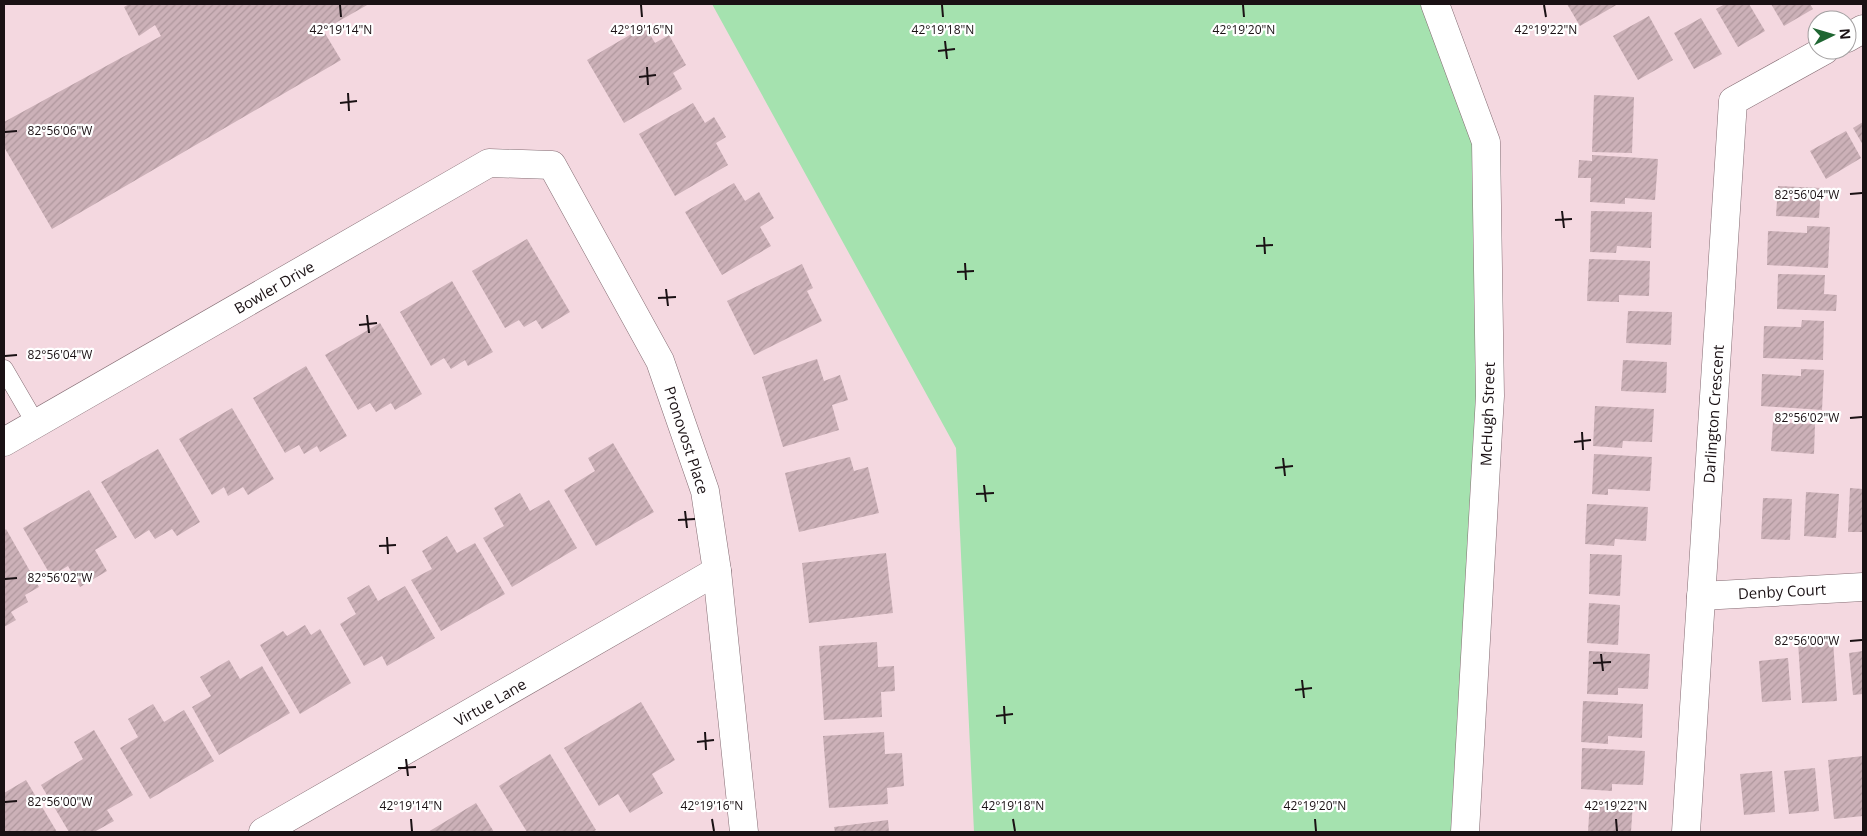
<svg xmlns="http://www.w3.org/2000/svg" width="1867" height="836" viewBox="0 0 1867 836" font-family="'Open Sans',sans-serif">
  <style>
    .grass { fill: #a5e2af }
    .building { fill: url(#building-hatch) }
    .lines { fill: none; stroke-linecap: round; stroke-linejoin: round }
    .lane-casing { stroke: #846c73; stroke-width: 19 }
    .street-casing { stroke: #846c73; stroke-width: 29 }
    .secondary-casing { stroke: #846c73; stroke-width: 29 }
    .lane { stroke: #fff; stroke-width: 18 }
    .street { stroke: #fff; stroke-width: 28 }
    .secondary { stroke: #fff; stroke-width: 28 }
    .ticks { fill: none; stroke: #1a1114; stroke-width: 2 }
    .labels { text-anchor: middle; dominant-baseline: central; stroke-width: 4.5; stroke-linejoin: round; paint-order: stroke }
    .street-label { font-size: 15px; fill: #1a1114; stroke: #fff }
    .ticks-label { font-size: 12px; text-anchor: middle; fill: #1a1114; stroke: #fff; stroke-width: 4.5; stroke-linejoin: round; paint-order: stroke }
  </style>
  <defs>
    <pattern id="building-hatch" width="6" height="6" patternUnits="userSpaceOnUse" patternTransform="scale(1.25)"><rect width="6" height="6" fill="#ccb1b8"/><path d="M-1 1l2-2M0 6l6-6M5 7l2-2" fill="none" stroke="#af979d"/></pattern>
  </defs>
  <rect width="100%" height="100%" fill="#f4d8e0"/>
  <polygon class="grass" points="712,4 1435,4 1486,142 1465,832 974,832 956,448"/>
  <g class="building">
    <polygon points="129,4 369,4 323,30 341,60 52,229 4,147 4,122 161,36 155,25 139,36 124,7"/>
    <polygon points="1567,4 1618,4 1580,26"/>
    <polygon points="1725,4 1749,4 1765,31 1738,47 1716,9"/>
    <polygon points="1771,4 1810,4 1813,9 1784,26"/>
    <polygon points="1649,16 1673,60 1638,80 1613,36"/>
    <polygon points="1701,18 1722,54 1694,69 1674,33"/>
    <polygon points="645,26 655,43 669,35 686,65 673,73 682,89 624,123 587,60"/>
    <polygon points="1594,95 1634,97 1632,153 1592,152"/>
    <polygon points="693,103 705,123 714,117 726,137 716,143 728,165 675,196 639,134"/>
    <polygon points="1863,122 1863,145 1853,128"/>
    <polygon points="1846,131 1861,158 1826,179 1810,151"/>
    <polygon points="1592,155 1658,159 1655,200 1625,198 1625,204 1590,202 1591,178 1578,178 1579,160 1592,161"/>
    <polygon points="734,183 745,201 759,192 774,218 760,227 771,246 722,275 685,212"/>
    <polygon points="1778,186 1821,188 1819,218 1776,216"/>
    <polygon points="1591,211 1652,212 1651,248 1617,246 1616,253 1590,252"/>
    <polygon points="1807,226 1830,227 1828,268 1767,265 1768,231 1807,233"/>
    <polygon points="527,239 570,312 542,329 536,320 524,327 519,320 505,328 472,271"/>
    <polygon points="1589,259 1650,261 1649,296 1619,295 1619,302 1587,301"/>
    <polygon points="802,264 813,288 807,291 822,321 754,355 727,301"/>
    <polygon points="1778,274 1825,275 1824,294 1837,295 1836,311 1777,309"/>
    <polygon points="452,281 493,352 468,366 465,360 451,369 444,358 431,366 400,312"/>
    <polygon points="1628,311 1672,312 1671,345 1626,343"/>
    <polygon points="1802,320 1824,321 1823,360 1763,358 1764,326 1801,327"/>
    <polygon points="380,323 422,394 395,410 391,403 376,412 370,403 358,410 325,355"/>
    <polygon points="817,359 824,381 840,375 848,400 832,405 839,430 783,447 762,377"/>
    <polygon points="1623,360 1667,362 1666,393 1621,391"/>
    <polygon points="306,366 347,436 320,452 317,446 304,454 299,445 285,453 253,398"/>
    <polygon points="1801,369 1824,370 1822,410 1761,406 1762,374 1801,376"/>
    <polygon points="1595,406 1654,409 1652,442 1623,441 1622,448 1593,446"/>
    <polygon points="232,408 274,479 248,495 243,487 228,496 224,487 212,495 179,439"/>
    <polygon points="1773,422 1815,424 1814,454 1771,451"/>
    <polygon points="613,443 654,512 596,546 564,490 595,471 588,458"/>
    <polygon points="158,449 200,522 177,536 172,529 155,539 149,530 135,539 101,482"/>
    <polygon points="1594,454 1652,457 1650,491 1608,489 1608,495 1592,494"/>
    <polygon points="850,457 854,471 868,467 879,513 799,532 785,473"/>
    <polygon points="1850,488 1863,489 1863,532 1848,532"/>
    <polygon points="89,490 117,537 95,550 107,571 80,587 68,566 51,576 23,528"/>
    <polygon points="1806,492 1839,494 1836,538 1804,536"/>
    <polygon points="520,493 530,511 549,500 577,548 512,587 483,538 504,526 494,508"/>
    <polygon points="1763,498 1792,499 1790,540 1761,539"/>
    <polygon points="1587,504 1648,507 1646,541 1615,539 1614,546 1585,544"/>
    <polygon points="6,529 39,587 25,595 28,602 11,612 16,620 4,627 4,531"/>
    <polygon points="447,536 457,553 475,543 505,594 441,631 411,580 432,569 422,551"/>
    <polygon points="886,553 893,613 809,623 802,563"/>
    <polygon points="1590,554 1622,555 1620,596 1589,594"/>
    <polygon points="369,585 378,601 405,586 435,638 387,666 382,656 364,666 340,624 356,614 347,598"/>
    <polygon points="1589,603 1620,605 1618,645 1587,643"/>
    <polygon points="305,625 311,635 320,629 351,683 300,714 260,645 283,631 287,636"/>
    <polygon points="1833,640 1837,701 1802,703 1798,642"/>
    <polygon points="877,642 878,667 894,666 895,691 881,692 882,717 824,720 819,646"/>
    <polygon points="1589,651 1650,654 1648,689 1618,688 1618,695 1587,694"/>
    <polygon points="1863,651 1863,694 1853,695 1849,653"/>
    <polygon points="1788,658 1791,700 1762,702 1759,661"/>
    <polygon points="229,660 240,679 262,666 290,713 219,755 192,707 211,696 200,677"/>
    <polygon points="1583,701 1643,704 1642,738 1608,736 1608,744 1581,742"/>
    <polygon points="641,702 675,760 652,774 663,793 630,813 618,794 599,806 564,748"/>
    <polygon points="153,704 164,722 184,710 214,761 150,799 120,748 138,737 128,719"/>
    <polygon points="94,730 133,795 107,810 114,821 94,832 69,832 41,785 83,759 74,742"/>
    <polygon points="884,732 885,754 902,753 904,786 887,788 888,804 829,808 823,736"/>
    <polygon points="1582,748 1645,751 1643,785 1612,784 1612,791 1581,789"/>
    <polygon points="550,754 596,830 592,832 527,832 499,786"/>
    <polygon points="1863,756 1863,816 1834,819 1828,760"/>
    <polygon points="1815,768 1819,811 1789,814 1784,771"/>
    <polygon points="1772,771 1775,812 1744,815 1740,774"/>
    <polygon points="26,780 57,832 4,832 4,793"/>
    <polygon points="1590,799 1633,802 1631,832 1588,832"/>
    <polygon points="476,803 494,832 428,832"/>
    <polygon points="888,820 889,832 835,832 834,827"/>
  </g>
  <g class="lines">
    <defs>
      <polyline id="lane" points="4,369 36,424"/>
      <g id="street">
        <polyline points="1847,38 1863,29"/>
        <polyline points="4,442 489,163 552,165 660,361 705,491 717,571 744,832"/>
        <polyline points="1701,596 1863,587"/>
        <polyline points="263,832 717,571"/>
        <polyline points="1686,832 1733,101 1825,50"/>
      </g>
      <polyline id="secondary" points="1435,4 1486,142 1490,396 1465,832"/>
    </defs>
    <use href="#lane" class="lane-casing"/>
    <use href="#street" class="street-casing"/>
    <use href="#secondary" class="secondary-casing"/>
    <use href="#lane" class="lane"/>
    <use href="#street" class="street"/>
    <use href="#secondary" class="secondary"/>
  </g>
  <path class="ticks" d="M340,5l1,12M641,5l1,12M942,5l1,12M1243,5l1,12M1544,5l2,12M945,41l2,18M938,51l17,-2M647,67l1,18M639,77l17,-2M348,93l1,18M340,103l17,-2M5,132l12,-1M1850,194l12,-1M1562,211l2,17M1555,220l17,-1M1264,237l1,17M1256,246l17,-1M965,263l1,17M957,272l17,-1M666,289l2,17M658,298l18,-1M367,315l2,18M359,325l18,-2M5,356l12,-1M1850,418l12,-1M1582,432l1,18M1574,442l17,-2M1283,458l2,18M1275,468l18,-2M984,485l2,17M976,494l18,-1M685,511l2,17M678,520l17,-1M387,537l1,17M379,546l17,-1M5,579l12,-1M1850,641l12,-1M1601,654l2,17M1593,663l18,-1M1302,680l2,18M1295,690l17,-2M1004,706l1,18M996,716l17,-2M705,732l1,18M697,742l17,-2M406,759l2,17M398,768l18,-1M5,802l12,-1M411,819l1,12M712,819l2,12M1013,819l2,12M1315,819l1,12M1616,819l1,12"/>
  <g class="labels">
    <g class="street-label">
      <text transform="translate(274 287) rotate(-30)">Bowler Drive</text>
      <text transform="translate(1487 414) rotate(-88)">McHugh Street</text>
      <text transform="translate(1713 414) rotate(-86)">Darlington Crescent</text>
      <text transform="translate(687 440) rotate(72)">Pronovost Place</text>
      <text transform="translate(1782 591) rotate(-3)">Denby Court</text>
      <text transform="translate(490 702) rotate(-30)">Virtue Lane</text>
    </g>
  </g>
  <g class="ticks-label">
    <text x="341" y="34">42°19'14"N</text>
    <text x="642" y="34">42°19'16"N</text>
    <text x="943" y="34">42°19'18"N</text>
    <text x="1244" y="34">42°19'20"N</text>
    <text x="1546" y="34">42°19'22"N</text>
    <text x="60" y="135">82°56'06"W</text>
    <text x="1807" y="199">82°56'04"W</text>
    <text x="60" y="359">82°56'04"W</text>
    <text x="1807" y="422">82°56'02"W</text>
    <text x="60" y="582">82°56'02"W</text>
    <text x="1807" y="645">82°56'00"W</text>
    <text x="60" y="806">82°56'00"W</text>
    <text x="411" y="810">42°19'14"N</text>
    <text x="712" y="810">42°19'16"N</text>
    <text x="1013" y="810">42°19'18"N</text>
    <text x="1315" y="810">42°19'20"N</text>
    <text x="1616" y="810">42°19'22"N</text>
  </g>
  <rect width="1867" height="836" fill="none" stroke="#1a1114" stroke-width="10"/>
  <g transform="translate(1832 35) rotate(85)"><circle r="24" fill="#ffffff" stroke="#a3a0a1"/>
  <path d="M0-4L9 19L0 12L-9 19Z" fill="#1f6632"/>
  <text y="-8" font-size="14" font-weight="bold" text-anchor="middle" fill="#1a1114">N</text>
  </g>
</svg>
